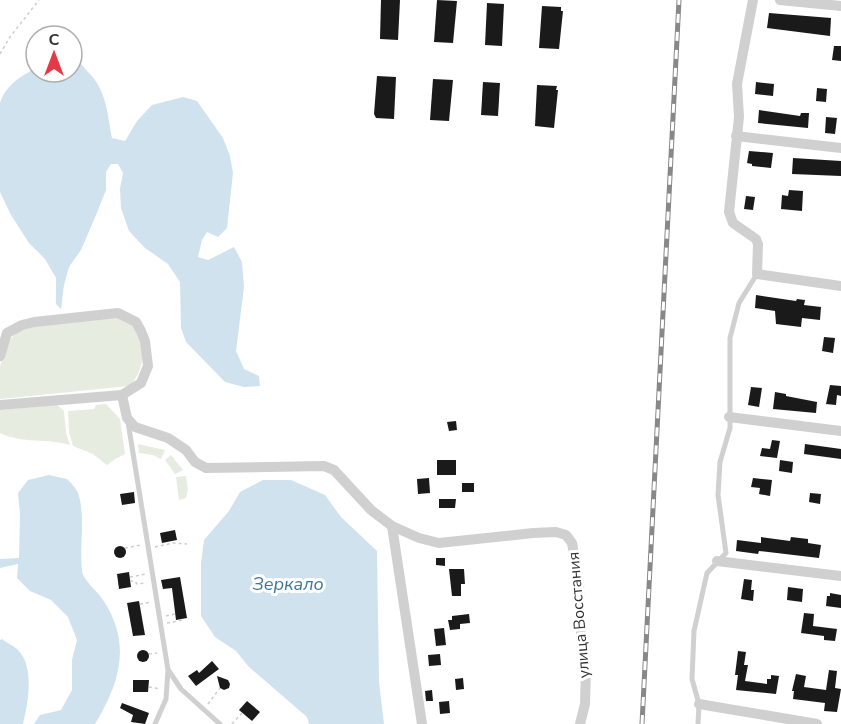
<svg xmlns="http://www.w3.org/2000/svg" width="841" height="724" viewBox="0 0 841 724" font-family="'Nunito Sans',sans-serif">
  <style>
    .green { fill: #e6ecdf }
    .water { fill: #cfe2ee }
    .building { fill: #1a1a1a }
    .lines { fill: none; stroke-linecap: round; stroke-linejoin: round }
    .path { stroke: #cdcdcd; stroke-width: 1.5; stroke-dasharray: 3 3; stroke-linecap: butt }
    .lane { stroke: #d0d0d0; stroke-width: 5 }
    .street { stroke: #d0d0d0; stroke-width: 10 }
    .rail-casing { stroke: #888; stroke-width: 5 }
    .rail { stroke: #fff; stroke-width: 3; stroke-dasharray: 9; stroke-linecap: butt }
    .labels { text-anchor: middle; dominant-baseline: central; stroke-width: 6; stroke-linejoin: round; paint-order: stroke }
    .street-label { font-size: 16px; fill: #333; stroke: #fff }
    .water-label { font-size: 18px; font-style: italic; fill: #3f7597; stroke: #fff }
  </style>
  <rect width="100%" height="100%" fill="#fff"/>
  <g class="green">
    <path d="M119,318c4,2 9,4 13,7 16,15 13,48 -3,61l-129,13v-32l6,-23 10,-11 14,-7z"/>
    <polygon points="106,404 120,419 125,454 115,459 107,465 93,454 73,446 69,432 68,411 94,409 96,405"/>
    <path d="M57,405l7,6 2,22 4,12c-23,-7 -48,-1 -70,-12v-23z"/>
    <polygon points="138,444 165,450 161,459 153,455 139,453"/>
    <polygon points="171,455 183,470 175,474 165,460"/>
    <polygon points="186,476 188,490 186,498 179,500 176,477"/>
  </g>
  <g class="water">
    <path d="M72,60c7,1 11,6 15,11 20,19 20,42 25,67l13,3 12,-20 15,-16 31,-8 14,4 26,37 7,18 3,17 -6,55 -9,9 -11,-5 -5,8 -4,17 10,3 26,-13 8,15 2,25 -8,64 8,18 15,7 1,10 -16,1 -19,-5 -39,-40 -5,-14 -1,-46 -12,-18 -23,-16 -16,-17 -8,-23 -1,-19 3,-16 -5,-9h-7l-5,8v18l-10,25 -15,35 -12,17 -5,18 -3,24 -5,-5v-26l-11,-19 -16,-16 -18,-28 -11,-23v-89c6,-18 21,-27 36,-35v4h36z"/>
    <path d="M49,475l18,4c4,4 9,9 11,14 8,24 1,54 4,78 1,9 16,21 21,29 29,43 17,83 -8,124h-61l6,-9 21,-5 11,-20v-30l5,-20 -9,-23 -17,-17 -21,-9 -13,-13 1,-14 -18,4v-9l19,-1 1,-44 -2,-21 10,-13z"/>
    <polygon points="263,480 291,480 325,495 341,517 377,551 379,682 384,724 309,724 307,717 249,667 236,651 215,637 201,616 201,563 204,540 229,511 240,492"/>
    <path d="M2,639c5,4 12,7 16,11 17,17 10,53 5,74h-23v-84z"/>
  </g>
  <g class="building">
    <polygon points="381,0 400,0 398,40 380,39"/>
    <polygon points="437,0 457,1 453,43 434,42"/>
    <polygon points="487,3 504,4 502,46 485,45"/>
    <polygon points="542,6 561,7 561,11 563,11 559,49 539,48"/>
    <polygon points="769,13 831,18 830,36 767,28"/>
    <polygon points="834,46 841,46 841,61 832,60"/>
    <polygon points="377,76 396,77 394,119 376,118 374,114"/>
    <polygon points="433,79 453,80 449,121 430,120"/>
    <polygon points="483,82 500,83 498,116 481,115"/>
    <polygon points="756,82 774,84 773,96 755,94"/>
    <polygon points="537,85 557,86 556,90 558,90 554,128 535,126"/>
    <polygon points="817,88 827,89 826,102 816,101"/>
    <polygon points="759,110 800,116 801,113 809,113 808,128 758,123"/>
    <polygon points="826,117 837,118 835,134 825,133"/>
    <polygon points="749,151 773,153 771,168 752,166 752,164 747,163"/>
    <polygon points="793,158 841,161 841,176 792,174"/>
    <polygon points="789,190 803,191 802,211 781,209 782,195 788,196"/>
    <polygon points="746,196 755,197 753,210 744,209"/>
    <polygon points="756,295 796,301 797,299 805,300 804,305 821,307 820,320 802,318 801,327 776,324 775,311 755,308"/>
    <polygon points="824,337 835,338 833,353 822,351"/>
    <polygon points="830,385 841,386 841,396 837,395 836,405 826,404"/>
    <polygon points="751,387 762,388 759,407 748,405"/>
    <polygon points="775,392 786,394 786,396 817,402 816,413 773,409"/>
    <polygon points="456,421 457,430 449,431 447,422"/>
    <polygon points="772,440 780,441 777,458 760,456 762,448 770,449"/>
    <polygon points="805,444 841,449 841,459 804,454"/>
    <rect x="437" y="460" width="19" height="15"/>
    <polygon points="780,460 793,462 792,473 779,471"/>
    <polygon points="429,478 430,493 418,494 417,479"/>
    <polygon points="753,478 772,480 770,496 759,494 760,488 751,487"/>
    <rect x="462" y="483" width="12" height="9"/>
    <polygon points="134,492 135,503 122,505 120,494"/>
    <polygon points="810,493 821,494 820,504 809,502"/>
    <polygon points="439,499 456,499 455,508 439,508"/>
    <polygon points="175,530 177,540 162,543 160,533"/>
    <polygon points="761,537 790,541 791,537 808,539 808,543 821,545 819,558 759,551 758,554 736,551 737,540 761,543"/>
    <circle cx="120" cy="552" r="6"/>
    <polygon points="436,558 445,558 445,566 436,565"/>
    <polygon points="449,569 464,569 465,584 461,584 461,596 452,596"/>
    <polygon points="129,572 131,587 119,589 117,574"/>
    <polygon points="180,577 187,618 176,620 172,588 163,589 161,580"/>
    <polygon points="744,579 752,580 751,590 754,590 753,601 741,599"/>
    <polygon points="788,587 803,589 802,602 787,600"/>
    <polygon points="830,593 841,595 841,608 826,606 827,596 830,596"/>
    <polygon points="139,601 145,635 133,636 127,603"/>
    <polygon points="804,613 814,614 813,626 837,629 835,641 824,640 824,636 801,633"/>
    <polygon points="469,614 470,623 460,624 460,629 450,630 448,620 452,620 452,616"/>
    <polygon points="444,628 446,645 436,646 434,629"/>
    <circle cx="143" cy="656" r="6"/>
    <polygon points="738,651 746,652 744,665 748,665 745,681 767,684 767,679 771,679 771,675 779,676 776,694 736,690 738,675 735,675"/>
    <polygon points="440,654 441,665 429,666 428,655"/>
    <polygon points="212,661 219,669 196,686 188,676 197,670 199,673"/>
    <polygon points="829,670 837,671 835,688 841,689 837,712 824,711 825,703 793,699 794,691 792,691 796,674 806,676 804,687 826,690"/>
    <polygon points="217,676 228,680 230,684 229,688 224,690 220,688"/>
    <polygon points="463,678 464,689 456,690 455,679"/>
    <polygon points="133,680 149,680 148,692 133,692"/>
    <polygon points="432,690 433,701 426,701 425,691"/>
    <polygon points="247,701 260,712 252,721 239,710"/>
    <polygon points="449,701 450,713 440,714 439,702"/>
    <polygon points="122,703 149,713 145,724 131,722 133,715 120,708"/>
  </g>
  <g class="lines">
    <g class="path">
      <polyline points="0,54 10,37 39,0"/>
      <polyline points="155,547 173,543 187,544"/>
      <polyline points="125,548 141,545"/>
      <polyline points="130,577 146,574"/>
      <polyline points="130,581 135,581 137,584 146,583"/>
      <polyline points="140,604 151,602"/>
      <polyline points="166,616 175,614"/>
      <polyline points="167,623 183,620"/>
      <polyline points="149,654 157,653"/>
      <polyline points="149,687 160,689"/>
      <polyline points="208,704 220,688"/>
      <polyline points="232,724 242,713"/>
    </g>
    <g class="lane">
      <polyline points="128,422 168,670 166,699 155,724"/>
      <polyline points="169,671 181,689 220,724"/>
      <polyline points="698,724 699,704 692,679 694,631 707,573 726,553 718,495 720,462 730,428 730,338 739,303 757,274"/>
    </g>
    <g class="street">
      <polyline points="753,0 737,84 739,117 729,212 733,223 756,239 758,244 757,274 841,286"/>
      <polyline points="780,0 841,6"/>
      <polyline points="736,136 841,148"/>
      <polyline points="0,356 7,333 22,325 34,322 118,313 136,322 141,331 145,341 148,366 141,383 122,395 0,405"/>
      <polyline points="122,395 127,418 135,427 168,438 186,450 195,462 206,468 324,466 334,470 371,510 392,526 419,538 439,543 533,533 556,532 566,535 572,543 579,581 580,625 586,669 585,704 580,724"/>
      <polyline points="729,417 841,431"/>
      <polyline points="392,526 422,724"/>
      <polyline points="717,561 841,576"/>
      <polyline points="699,704 817,724"/>
    </g>
    <defs>
      <polyline id="rail" points="642,724 679,0"/>
    </defs>
    <use href="#rail" class="rail-casing"/>
    <use href="#rail" class="rail"/>
  </g>
  <g class="labels">
    <g class="street-label">
      <text transform="translate(579 615) rotate(-95)">улица Восстания</text>
    </g>
    <g class="water-label">
      <text x="288" y="584">Зеркало</text>
    </g>
  </g>
  <g transform="translate(54 54)"><circle r="28" fill="#ffffff" stroke="#adadad" stroke-width="1.5"/>
  <path d="M0-4.5L10 22L0 15L-10 22Z" fill="#e63946"/>
  <text y="-9" font-size="16" font-weight="bold" text-anchor="middle" fill="#333333">С</text>
  </g>
</svg>
